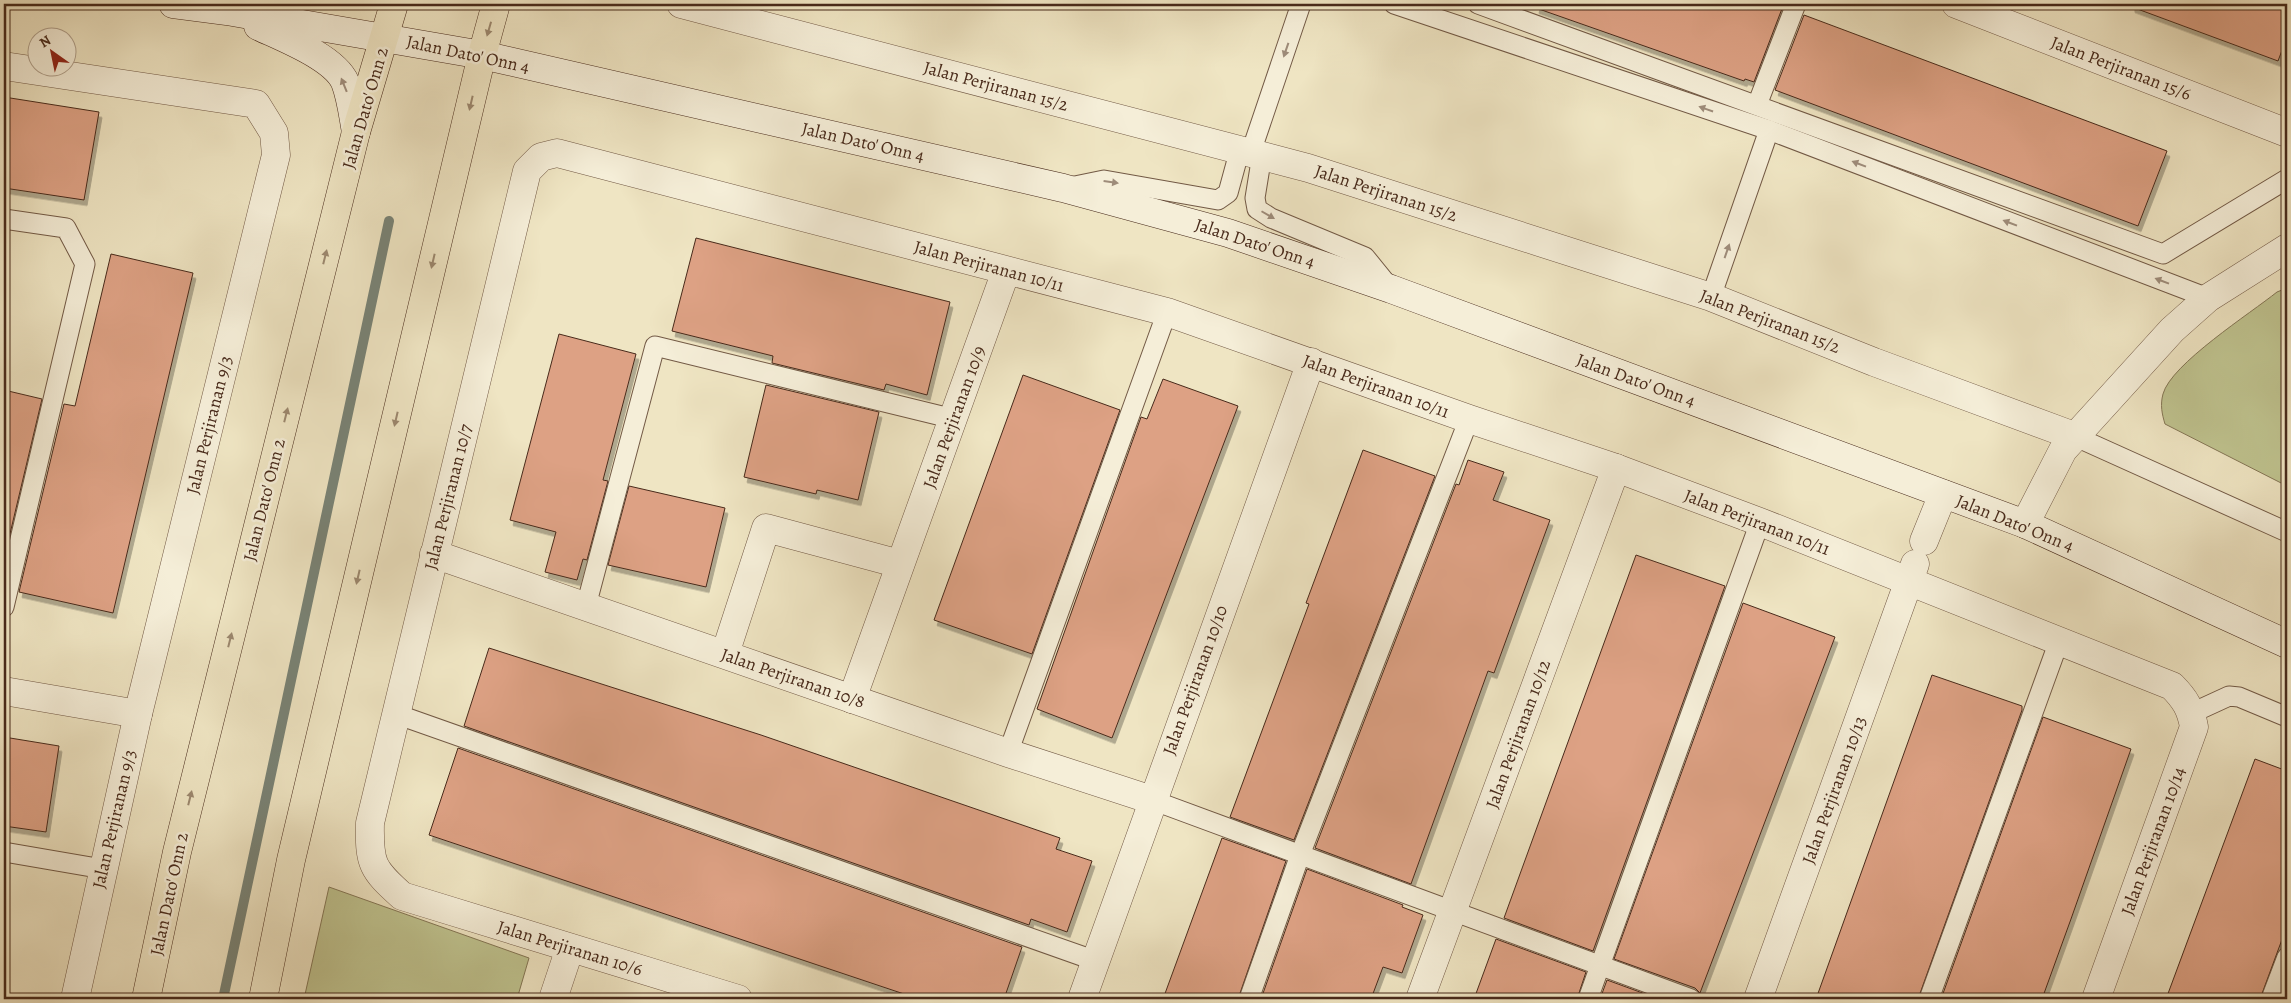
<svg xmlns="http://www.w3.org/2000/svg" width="2291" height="1003" viewBox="0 0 2291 1003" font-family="Alegreya,serif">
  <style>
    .green { fill: #bfc38f; stroke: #847655 }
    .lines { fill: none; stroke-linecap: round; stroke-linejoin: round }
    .stream { stroke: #798376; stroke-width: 10 }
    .building { fill: #dda184; stroke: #482a1b; filter: url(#shadow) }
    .lane-casing { stroke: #725945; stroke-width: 21 }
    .street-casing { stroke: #725945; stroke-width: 29 }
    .secondary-casing { stroke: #482a1b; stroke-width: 29 }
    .primary-casing { stroke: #482a1b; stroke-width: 29 }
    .lane { stroke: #f5eed8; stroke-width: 19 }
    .street { stroke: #f5eed8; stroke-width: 28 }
    .secondary { stroke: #f5eed8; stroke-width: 28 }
    .primary { stroke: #efe5c3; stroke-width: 28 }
    .oneway { fill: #9c886f }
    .oneway2 { fill: #9e8c7a }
    .labels { text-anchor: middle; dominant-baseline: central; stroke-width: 5; stroke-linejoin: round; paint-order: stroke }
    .street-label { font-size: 18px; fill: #482a1b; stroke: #f5eed8 }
  </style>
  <defs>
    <filter id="shadow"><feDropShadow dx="3" dy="5.5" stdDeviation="0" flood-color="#0004"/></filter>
  </defs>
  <rect width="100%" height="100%" fill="#efe5c3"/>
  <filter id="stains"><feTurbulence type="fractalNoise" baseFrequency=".004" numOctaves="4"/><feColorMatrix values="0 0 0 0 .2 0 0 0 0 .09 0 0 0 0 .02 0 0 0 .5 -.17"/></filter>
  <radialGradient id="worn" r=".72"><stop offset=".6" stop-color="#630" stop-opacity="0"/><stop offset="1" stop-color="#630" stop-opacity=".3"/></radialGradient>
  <g class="green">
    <path d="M2287,288v198l-122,-62c-3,-10 -5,-19 -2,-30 8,-30 88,-81 114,-102z"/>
    <polygon points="329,887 529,958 517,999 304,999"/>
  </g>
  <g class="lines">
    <polyline class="stream" points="223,999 389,221"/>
  </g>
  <g class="building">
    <polygon points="1537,4 1776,4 1783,6 1754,82 1745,79 1744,81 1536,8"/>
    <polygon points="2132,4 2287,4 2287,37 2278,61 2132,7"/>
    <polygon points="1804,15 2167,151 2138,226 1775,90"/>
    <polygon points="4,97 99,112 84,200 4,188"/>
    <polygon points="696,238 950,302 927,395 886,384 884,390 772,363 773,356 672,331"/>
    <polygon points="111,254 193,273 113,613 19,592 64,404 75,406"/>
    <polygon points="559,334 636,354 603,480 608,481 587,560 583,559 577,580 545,572 556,532 510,520"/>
    <polygon points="1023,375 1120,410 1032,654 934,620"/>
    <polygon points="1163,379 1238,406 1112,738 1037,709 1141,417 1147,419"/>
    <polygon points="766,385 879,412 858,500 817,490 816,494 744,477"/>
    <polygon points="4,390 42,399 4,559"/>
    <polygon points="1363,450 1435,476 1294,840 1230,817 1286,666 1309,604 1306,603"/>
    <polygon points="1468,460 1504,472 1493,500 1550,520 1494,673 1488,671 1411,884 1315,848 1456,484 1459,485"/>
    <polygon points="629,486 725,508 706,587 608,565"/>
    <polygon points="1636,555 1725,586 1593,951 1504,918"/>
    <polygon points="1743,603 1835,637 1700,993 1695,988 1614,959"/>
    <polygon points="489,648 761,735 1060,838 1056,849 1092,861 1067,932 1031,919 1029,925 464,726"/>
    <polygon points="1932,675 2022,706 2022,710 1918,999 1816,999"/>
    <polygon points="2043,717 2131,749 2071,919 2042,999 1941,999"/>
    <polygon points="4,737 59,746 46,832 4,826"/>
    <polygon points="458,748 1022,947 1004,999 919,999 429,835"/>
    <polygon points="2255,759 2287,771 2287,926 2260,999 2166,999"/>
    <polygon points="1222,838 1286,861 1238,999 1163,999"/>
    <polygon points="1307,869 1403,905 1402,907 1423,915 1402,973 1383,967 1371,999 1261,999"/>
    <polygon points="1496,939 1586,972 1577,999 1474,999"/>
    <polygon points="1607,980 1659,999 1600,999"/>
  </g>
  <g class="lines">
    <defs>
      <g id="lane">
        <polyline points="1394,4 1769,130 2208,298"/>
        <polyline points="1478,4 2163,254 2287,179"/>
        <polyline points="1757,105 1796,4"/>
        <polyline points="1251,152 1301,4"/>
        <polyline points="1262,155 1255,198 1257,209 1271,218 1365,257 1391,289"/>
        <polyline points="1070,187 1104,180 1218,200 1228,193 1240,149"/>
        <polyline points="4,219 66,228 85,264 4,607"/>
        <polyline points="1711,297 1769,130"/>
        <polyline points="2074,436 2287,532"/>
        <polyline points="586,606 655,346 954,419"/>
        <polyline points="2192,713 2229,696 2239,697 2287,717"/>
        <polyline points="396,714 1096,961"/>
        <polyline points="1008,753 1167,312"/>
        <polyline points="1152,800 1691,999"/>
        <polyline points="4,852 103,869"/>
        <polyline points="1249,999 1300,855 1469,419"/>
        <polyline points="1588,999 1760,522"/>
        <polyline points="1929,999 2059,641"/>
        <polyline points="2271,999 2287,957"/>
      </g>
      <g id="street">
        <polyline points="681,4 1308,168 1711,297 1874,362 2074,436"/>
        <polyline points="1956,4 2287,133"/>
        <polyline points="4,66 256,104 274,133 276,155 138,714 75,999"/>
        <polyline points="2025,524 2063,450 2172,330 2208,298 2287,248"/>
        <polyline points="1924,541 1943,494"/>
        <polyline points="434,554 1008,753 1152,800"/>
        <polyline points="725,654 766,528 900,564"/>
        <polyline points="4,691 138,714"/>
        <polyline points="852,699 1006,271"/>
        <polyline points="553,999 570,948"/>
        <path d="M738,999l-336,-103c-30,-27 -33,-32 -32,-73l157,-652 14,-14 16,-4 610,159 302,107 147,49 144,54 412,164c13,13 19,23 22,41l-98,272"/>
        <polyline points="1082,999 1311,362"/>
        <polyline points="1420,999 1616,468"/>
        <polyline points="1758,999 1915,564"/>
      </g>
      <g id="secondary">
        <polyline points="173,4 227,11 482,55 1063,188 1228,233 1391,289 2025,524 2287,644"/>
        <path d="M258,26c23,11 76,31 87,56 6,15 8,34 11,50"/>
      </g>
      <g id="primary">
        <polyline points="146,999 177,852 356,132 394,4"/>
        <polyline points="263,999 291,860 482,55 496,4"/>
      </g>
    </defs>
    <use href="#lane" class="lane-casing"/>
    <use href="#street" class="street-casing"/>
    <use href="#secondary" class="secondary-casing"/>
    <use href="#primary" class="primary-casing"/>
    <use href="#lane" class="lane"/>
    <use href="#street" class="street"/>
    <use href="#secondary" class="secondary"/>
    <use href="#primary" class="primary"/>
  </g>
  <defs><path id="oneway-solid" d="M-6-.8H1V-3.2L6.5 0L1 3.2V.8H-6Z" transform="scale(1.25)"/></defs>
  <g class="oneway">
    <use href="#oneway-solid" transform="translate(489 29) rotate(106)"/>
    <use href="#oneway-solid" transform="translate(471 103) rotate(103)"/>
    <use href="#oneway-solid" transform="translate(325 257) rotate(-76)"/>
    <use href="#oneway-solid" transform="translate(433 261) rotate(103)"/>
    <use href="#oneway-solid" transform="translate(286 415) rotate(-76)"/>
    <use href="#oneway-solid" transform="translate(396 419) rotate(103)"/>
    <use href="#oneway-solid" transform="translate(358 577) rotate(103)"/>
    <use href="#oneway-solid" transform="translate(230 640) rotate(-76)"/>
    <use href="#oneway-solid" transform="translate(190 798) rotate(-76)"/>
  </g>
  <g class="oneway2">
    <use href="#oneway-solid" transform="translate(1286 50) rotate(109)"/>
    <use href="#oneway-solid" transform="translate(344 85) rotate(-112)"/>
    <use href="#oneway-solid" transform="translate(1706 109) rotate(-161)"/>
    <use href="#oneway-solid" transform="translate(1859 164) rotate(-159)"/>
    <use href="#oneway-solid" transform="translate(1111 182) rotate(8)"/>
    <use href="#oneway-solid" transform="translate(1268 215) rotate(30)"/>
    <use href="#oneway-solid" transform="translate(2010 223) rotate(-159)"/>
    <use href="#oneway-solid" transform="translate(1727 251) rotate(-71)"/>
    <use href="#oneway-solid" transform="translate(2162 281) rotate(-159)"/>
  </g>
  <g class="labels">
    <g class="street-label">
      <text transform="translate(468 54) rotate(12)">Jalan Dato' Onn 4</text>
      <text transform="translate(2121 68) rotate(21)">Jalan Perjiranan 15/6</text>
      <text transform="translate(996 86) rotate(15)">Jalan Perjiranan 15/2</text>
      <text transform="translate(365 108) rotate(-74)">Jalan Dato' Onn 2</text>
      <text transform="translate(863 142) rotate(13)">Jalan Dato' Onn 4</text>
      <text transform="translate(1386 193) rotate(18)">Jalan Perjiranan 15/2</text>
      <text transform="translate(1255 243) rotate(18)">Jalan Dato' Onn 4</text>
      <text transform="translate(989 266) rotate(15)">Jalan Perjiranan 10/11</text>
      <text transform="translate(1770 321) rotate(21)">Jalan Perjiranan 15/2</text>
      <text transform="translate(1636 380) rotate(20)">Jalan Dato' Onn 4</text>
      <text transform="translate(1376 386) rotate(20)">Jalan Perjiranan 10/11</text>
      <text transform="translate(954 417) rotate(-70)">Jalan Perjiranan 10/9</text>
      <text transform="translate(209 425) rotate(-76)">Jalan Perjiranan 9/3</text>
      <text transform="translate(448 497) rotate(-76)">Jalan Perjiranan 10/7</text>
      <text transform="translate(264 500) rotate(-76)">Jalan Dato' Onn 2</text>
      <text transform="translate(1757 522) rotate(21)">Jalan Perjiranan 10/11</text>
      <text transform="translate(2015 523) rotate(22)">Jalan Dato' Onn 4</text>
      <text transform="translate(793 678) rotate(19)">Jalan Perjiranan 10/8</text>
      <text transform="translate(1195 680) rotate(-70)">Jalan Perjiranan 10/10</text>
      <text transform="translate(1518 734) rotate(-70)">Jalan Perjiranan 10/12</text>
      <text transform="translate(1834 790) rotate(-70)">Jalan Perjiranan 10/13</text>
      <text transform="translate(114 819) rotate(-77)">Jalan Perjiranan 9/3</text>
      <text transform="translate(2153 841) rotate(-70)">Jalan Perjiranan 10/14</text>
      <text transform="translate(169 894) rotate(-78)">Jalan Dato' Onn 2</text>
      <text transform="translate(570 948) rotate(17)">Jalan Perjiranan 10/6</text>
    </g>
  </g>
  <rect width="2291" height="1003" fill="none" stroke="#efe5c3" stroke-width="20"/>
  <rect x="5" y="5" width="2281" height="993" fill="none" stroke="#482a1b" stroke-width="2.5"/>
  <rect x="10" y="10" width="2271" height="983" fill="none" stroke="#482a1b"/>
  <g transform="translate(52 52) rotate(327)"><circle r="24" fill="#f5eed8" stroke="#b0a08c"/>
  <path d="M0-4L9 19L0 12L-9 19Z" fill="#8f2418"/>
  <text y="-8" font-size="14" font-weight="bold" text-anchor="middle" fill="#482a1b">N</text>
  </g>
  <rect width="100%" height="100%" filter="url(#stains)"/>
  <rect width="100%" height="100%" fill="url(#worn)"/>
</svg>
